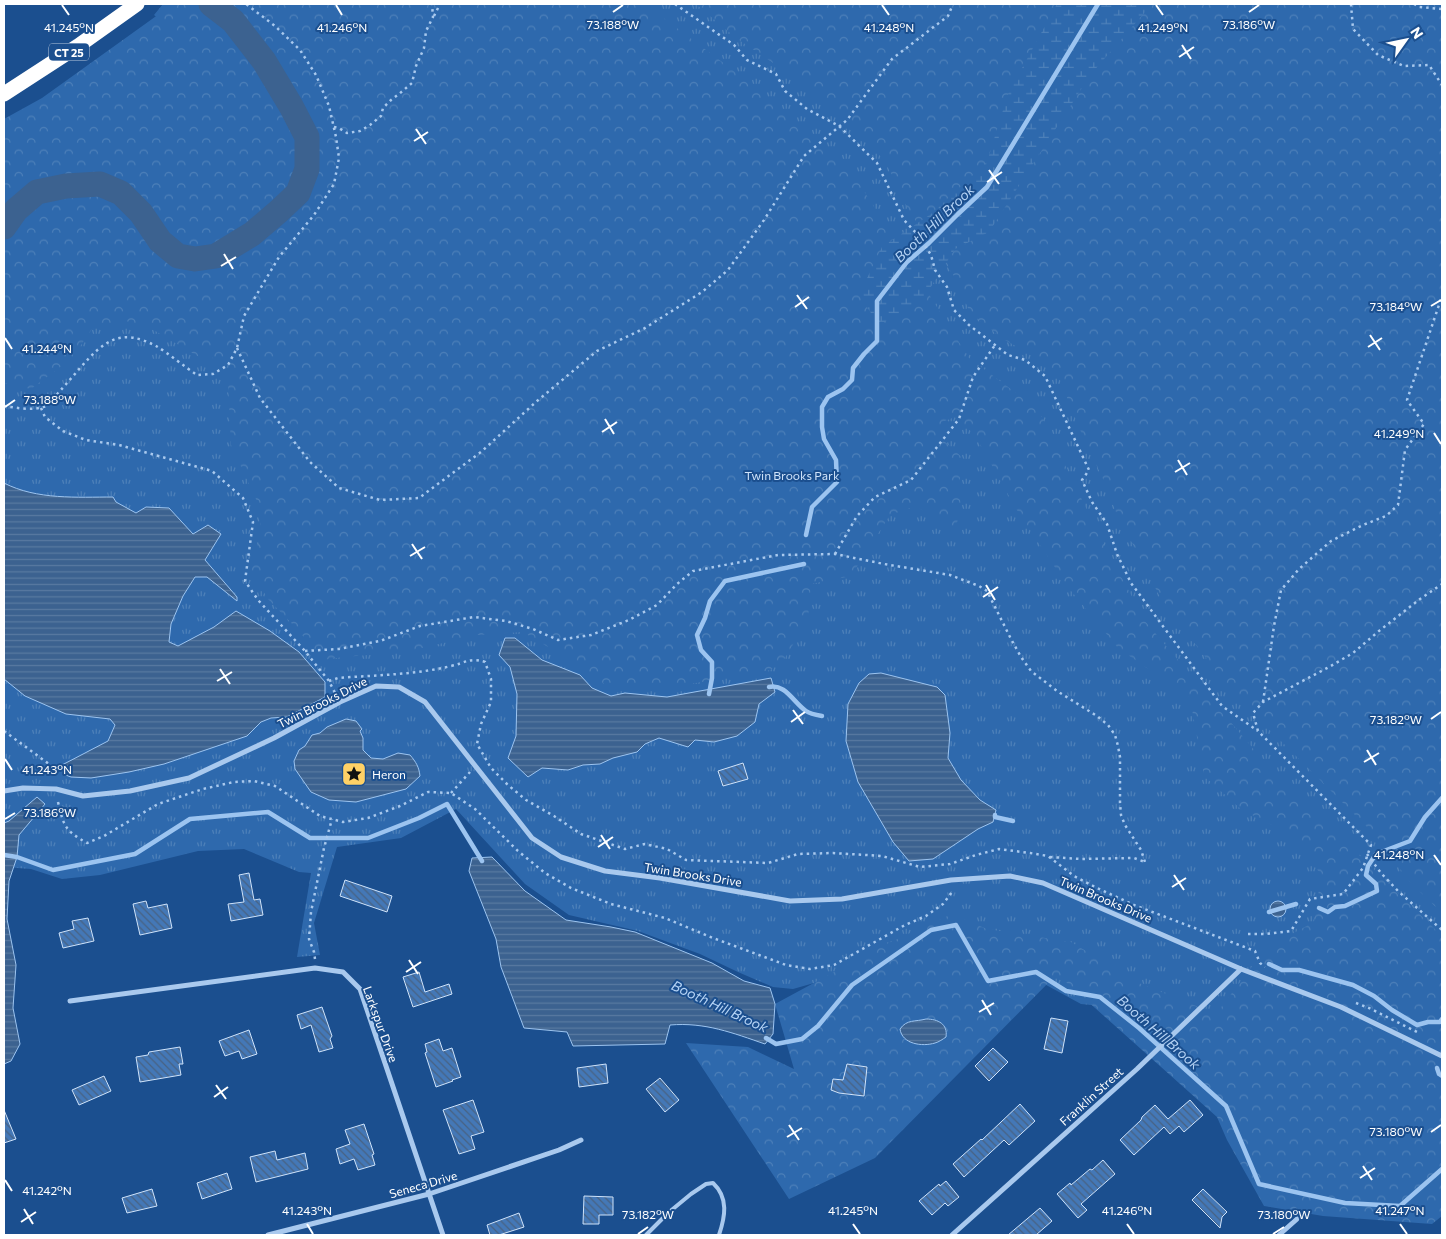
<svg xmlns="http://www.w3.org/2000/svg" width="1446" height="1239" viewBox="0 0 1446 1239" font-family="Commissioner,sans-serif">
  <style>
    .grass { fill: url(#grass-tufts) }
    .forest { fill: url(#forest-crowns) }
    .wetland { fill: url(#wetland-marsh) }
    .water { fill: url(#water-rules); stroke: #9cc4f0 }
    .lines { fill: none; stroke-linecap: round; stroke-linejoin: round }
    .stream { stroke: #9cc4f0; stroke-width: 4.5 }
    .river { stroke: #3c6290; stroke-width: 25 }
    .building { fill: url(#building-back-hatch); stroke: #cfe3fa }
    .path { stroke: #a9c9ee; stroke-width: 2.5; stroke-dasharray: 2.5 4; stroke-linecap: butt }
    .lane { stroke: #a9c9ee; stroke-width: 4 }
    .street { stroke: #a9c9ee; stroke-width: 5 }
    .highway { stroke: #fff; stroke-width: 15 }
    .ticks { fill: none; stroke: #fff; stroke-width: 2 }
    .labels { text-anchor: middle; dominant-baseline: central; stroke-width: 4; stroke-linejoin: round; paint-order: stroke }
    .shield { fill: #1b4f8f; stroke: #bbcadd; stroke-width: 1 }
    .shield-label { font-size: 11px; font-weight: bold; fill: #fff }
    .park-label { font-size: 12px; fill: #cfe3fa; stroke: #1b4f8f }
    .street-label { font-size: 12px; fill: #fff; stroke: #1b4f8f }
    .poi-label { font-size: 12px; fill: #fff; stroke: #1b4f8f; text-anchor: start }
    .water-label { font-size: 14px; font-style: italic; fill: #b5d3f5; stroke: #1b4f8f }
    .ticks-label { font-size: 12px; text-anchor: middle; fill: #fff; stroke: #1b4f8f; stroke-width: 4; stroke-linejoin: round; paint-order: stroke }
  </style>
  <defs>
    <pattern id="grass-tufts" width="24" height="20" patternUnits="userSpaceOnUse" patternTransform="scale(1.25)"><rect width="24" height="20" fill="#2e69ad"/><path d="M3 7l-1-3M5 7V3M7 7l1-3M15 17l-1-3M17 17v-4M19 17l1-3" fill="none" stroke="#4d80b9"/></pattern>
    <pattern id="forest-crowns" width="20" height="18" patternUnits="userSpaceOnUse" patternTransform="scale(1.25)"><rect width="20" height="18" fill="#2e69ad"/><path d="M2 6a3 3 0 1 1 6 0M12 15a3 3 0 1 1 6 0" fill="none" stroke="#4d80b9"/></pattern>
    <pattern id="wetland-marsh" width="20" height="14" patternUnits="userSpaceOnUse" patternTransform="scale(1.25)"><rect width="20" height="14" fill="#2e69ad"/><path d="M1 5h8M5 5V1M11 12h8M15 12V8" fill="none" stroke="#4d80b9"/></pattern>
    <pattern id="water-rules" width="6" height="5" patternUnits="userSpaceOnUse" patternTransform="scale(1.25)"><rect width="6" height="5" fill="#3c6290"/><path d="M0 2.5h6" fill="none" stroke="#597aa1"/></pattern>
    <pattern id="building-back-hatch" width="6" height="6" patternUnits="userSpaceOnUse" patternTransform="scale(1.25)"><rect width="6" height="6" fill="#4478b7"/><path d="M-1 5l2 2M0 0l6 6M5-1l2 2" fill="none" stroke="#486282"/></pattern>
  </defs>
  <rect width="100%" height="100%" fill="#1b4f8f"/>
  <polygon class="grass" points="163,4 1442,4 1442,1164 1244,1122 1102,1006 1081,1004 1037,980 849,973 793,989 773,987 738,972 700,954 638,931 569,915 525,884 456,809 401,838 337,847 314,923 320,955 297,957 311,873 299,872 244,849 198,851 100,875 62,879 31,869 4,867 4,207 185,40 154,15"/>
  <g class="forest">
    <polygon points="173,4 645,4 766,95 847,164 969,358 1038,409 1101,539 1145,621 1267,765 1442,936 1442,1216 1432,1224 1323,1216 1264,1206 1227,1140 1217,1117 1057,974 875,1158 789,1199 686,1043 748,1047 794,1069 775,1004 882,946 952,914 987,929 1071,942 1139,983 1216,1014 1266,948 1314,922 1321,876 1300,839 1242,810 1204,776 1190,698 1118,648 1068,587 1015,507 975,435 955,417 942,422 944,441 966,461 959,481 961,510 954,532 916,506 890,515 851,576 811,584 808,619 785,658 771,670 667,688 610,688 563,656 523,632 477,635 405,652 344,657 322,660 298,630 268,599 251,571 262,533 256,499 231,445 228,382 210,354 199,357 152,329 126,321 92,329 72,358 31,389 4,383 4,119 42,98"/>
    <polygon points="696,4 1442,4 1442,913 1409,881 1376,836 1275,735 1244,707 1185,631 1159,595 1116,512 1104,481 1083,437 1060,380 1034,356 1003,339 970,313 956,279 909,211 885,161 857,132 785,71 736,38"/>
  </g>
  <polygon class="wetland" points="1057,4 1152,4 1091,74 989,232 955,249 920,304 879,325 859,295 882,247 931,214 987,162 1008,94"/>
  <g class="water">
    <path d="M4,483c33,17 73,14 109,14l3,5 20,11 10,-6 23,1 24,26 15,-9 13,9 -16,26 32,37v4l-30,-24h-12l-12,19 -12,28 -2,18 9,4 36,-19 22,-16 34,20 29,21 26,30v15l-38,20 -16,1 -10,4 -14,14 -83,28 -35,8 -38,6 -20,-1 -8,-3 -1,-9 46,-24 7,-16 -5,-6 -44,-5 -41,-18 -21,-17z"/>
    <polygon points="505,638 515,638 542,660 580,675 592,688 611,696 625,693 667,697 771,678 775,692 759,704 755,722 737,736 714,742 695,740 688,747 659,738 645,744 637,752 613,758 600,764 583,765 568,770 542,768 528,777 508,758 516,736 517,694 510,667 499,655"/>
    <polygon points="881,673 937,687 945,695 950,733 948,758 961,780 980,800 996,810 993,822 978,829 933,859 909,861 893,842 858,782 846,741 848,704 859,683 869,674"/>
    <path d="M346,719l10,2 6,8 -2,2 3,7v12l8,8 12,1 15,-6 12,2c6,7 9,12 10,21l-14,13 -50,13 -27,-2 -18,-8 -16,-23 -1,-8 5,-11 6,-4 7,-11 8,-2 7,-6z"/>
    <polygon points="37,797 45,804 19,835 17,857 9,881 7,919 16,965 13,1008 20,1044 11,1061 4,1064 4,823 9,821"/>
    <path d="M492,857l33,34 41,29 45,7 24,5 77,31 32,18 26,7 5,16 -2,30 -8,10c-32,-11 -60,-22 -95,-19l-5,19 -92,2 -6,-14 -43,-4 -23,-61 -5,-28 -27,-68 3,-13z"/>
    <circle cx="1278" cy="909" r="8"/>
    <path d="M926,1019c12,0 22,5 20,18 -3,2 -7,5 -11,6 -13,4 -33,1 -35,-14 7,-10 15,-7 26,-10z"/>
  </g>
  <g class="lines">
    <g class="stream">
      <polyline points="806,535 812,507 837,482 836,460 824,439 822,427 822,407 828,397 843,389 852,380 853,368 864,354 877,341 877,301 907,262 929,243 958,214 987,187 1098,4"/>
      <path d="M769,687c16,-4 25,16 37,24 4,3 10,4 16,5"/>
      <polyline points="709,694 712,678 712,662 701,650 697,635 705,618 710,601 725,581 804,564"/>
      <polyline points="995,815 995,817 1013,821"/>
      <polyline points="4,855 17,857 53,870 135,854 190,819 268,812 310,838 368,838 419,818 447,804 482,861"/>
      <polyline points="1319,908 1328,912 1335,907 1345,906 1377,891 1376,884 1366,875 1368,866 1376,854 1410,841 1425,817 1442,798"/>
      <polyline points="1269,912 1296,904"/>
      <polyline points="1269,964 1282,970 1299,970 1353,985 1374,996 1392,1010 1417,1025 1428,1022 1440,1022 1442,1019"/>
      <polyline points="766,1038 776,1044 802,1039 818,1026 852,985 931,930 956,925 988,981 1036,972 1066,991 1100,997 1139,1028 1226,1106 1259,1184 1345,1203 1400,1206 1442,1169"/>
      <polyline points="1437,1068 1439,1074 1442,1076"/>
    </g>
    <polyline class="river" points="4,227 16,210 37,192 66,186 100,184 121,193 141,213 160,241 178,256 195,259 216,256 252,234 279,211 298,193 307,169 307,137 291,106 264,61 233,21 211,4"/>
  </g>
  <g class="building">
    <polygon points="743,763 748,779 723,786 718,771"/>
    <polygon points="249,873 254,900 260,899 263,915 231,921 228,904 244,902 239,875"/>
    <polygon points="345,880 392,896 387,912 340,896"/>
    <polygon points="146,901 148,908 167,904 172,928 140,935 133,904"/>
    <polygon points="88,918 94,941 63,948 59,933 74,929 72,921"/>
    <polygon points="419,972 425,992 449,984 452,994 413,1007 403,977"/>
    <polygon points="322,1007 332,1036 330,1039 333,1048 319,1052 311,1025 301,1029 297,1015"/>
    <polygon points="1051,1018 1068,1021 1062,1053 1044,1049"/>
    <polygon points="249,1030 257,1054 242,1059 239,1051 225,1056 219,1041"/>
    <polygon points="439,1039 443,1051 452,1048 461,1077 452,1080 453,1081 436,1087 425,1053 427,1052 425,1044"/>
    <polygon points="180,1047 183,1064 179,1064 181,1075 140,1082 136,1057 148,1055 149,1052"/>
    <polygon points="993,1048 1008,1062 989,1081 975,1066"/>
    <polygon points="606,1064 608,1083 579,1087 577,1068"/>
    <polygon points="847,1064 867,1067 864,1096 839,1093 831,1090 833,1079 843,1080"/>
    <polygon points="104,1076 111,1091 79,1105 72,1090"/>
    <polygon points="660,1078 679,1100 665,1112 646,1089"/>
    <polygon points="473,1100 484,1132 471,1136 475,1149 459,1154 443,1110"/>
    <polygon points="1190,1100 1203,1115 1184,1132 1179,1126 1170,1134 1164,1127 1134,1155 1120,1140 1141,1120 1142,1117 1155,1105 1168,1119"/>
    <polygon points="1020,1104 1035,1121 1009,1145 1004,1140 964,1177 953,1164 981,1139 982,1140"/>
    <polygon points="4,1110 16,1139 4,1143"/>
    <polygon points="364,1124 374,1154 372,1155 375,1165 358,1170 354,1159 340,1164 336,1149 350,1144 345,1130"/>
    <polygon points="275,1151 277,1160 305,1153 308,1169 256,1182 250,1157"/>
    <polygon points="1103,1160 1115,1174 1081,1204 1087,1210 1078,1218 1057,1194 1070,1183 1071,1185 1090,1169 1092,1170"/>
    <polygon points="227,1173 232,1189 202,1199 197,1183"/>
    <polygon points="946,1181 959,1197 948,1206 945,1203 932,1215 919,1201 939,1184 940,1186"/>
    <polygon points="152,1189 157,1206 127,1213 122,1198"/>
    <polygon points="1203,1189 1227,1212 1222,1217 1220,1228 1192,1200"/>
    <polygon points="584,1196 613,1197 613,1215 599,1215 599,1224 583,1224"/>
    <polygon points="1040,1208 1052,1221 1036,1235 1008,1235"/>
    <polygon points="519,1213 524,1227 499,1235 490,1235 487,1225"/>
  </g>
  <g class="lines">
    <g class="path">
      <polyline points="675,4 734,45 747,60 776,74 785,91 807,109 839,126 877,163 904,220 918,235 931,255 935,270 947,287 954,310 969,325 1008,355 1025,360 1045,376 1089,470 1082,480 1092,502 1107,524 1117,554 1131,583 1222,706 1258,731"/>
      <polyline points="1351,4 1353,29 1378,55 1404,66 1429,65 1442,85"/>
      <polyline points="1414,4 1419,7 1442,9"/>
      <polyline points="434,16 440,4"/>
      <polyline points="334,127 339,128 347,133 360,131 370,125 381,116 383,108 391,100 399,94 412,83 416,66 424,48 426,31 433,17 432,4"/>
      <polyline points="237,348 260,398 310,462 339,488 380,500 419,498 481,452 537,401 597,351 645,328 702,292 728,270 764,220 804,156 847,120 892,59 948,16 953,4"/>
      <path d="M4,406c13,2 30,5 43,0 11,-13 22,-25 33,-38 24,-27 40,-41 76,-22 12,7 29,21 41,29l16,-1 15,-9 9,-17 7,-32 35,-59 35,-42 20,-31 5,-26 -3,-21 -7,-31 -13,-31 -16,-25 -25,-24 -29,-22"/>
      <polyline points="41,408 45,417 63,431 86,440 119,445 212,471 243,498 253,522 245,581 258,600 305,651 316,665 329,681 336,695"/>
      <polyline points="835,554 857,516 875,497 911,480 959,419 973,377 995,345"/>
      <polyline points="305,651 339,649 380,641 420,626 474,617 506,621 533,629 558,640 591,635 629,620 657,605 677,584 693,571 778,555 835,554 884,564 950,575 979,586 987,591 1011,639 1021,657 1031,671 1057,691 1097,716 1108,725 1115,735 1118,746 1120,757 1120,803 1121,815 1125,825 1141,850 1145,862"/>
      <path d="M329,681l9,-3c38,-3 76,-3 113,-12 14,-3 19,-9 34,-4l6,17v23l-10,22 -4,20 14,24 17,17 18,15 28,16 27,18 44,15 20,-5 22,5 19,11 82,3 30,-9 35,-1 49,3 38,11 30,-3 26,-9 23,-6 31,4 18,3 26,20 21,11 39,18 121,46 5,12 5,4"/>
      <polyline points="1263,702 1274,626 1281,590 1299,569 1331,541 1363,525 1386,516 1398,505 1405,450 1424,424 1407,400 1442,296"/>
      <polyline points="4,731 49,764 53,773"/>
      <polyline points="451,793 470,772"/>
      <path d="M58,802c6,24 6,28 29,41l17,-7 54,-32 45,-15 31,-7 20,-1 21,5 45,30 23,6 25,-4 32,-12 28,-14 23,1 24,16 43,42 27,22 26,15 40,16 54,14 48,20 73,27 24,4 24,-4 71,-40 21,-9 17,-12 9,-12"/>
      <polyline points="1367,854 1381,873 1398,891 1442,930"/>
      <polyline points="1050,857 1081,859 1134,858 1145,862"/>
      <polyline points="1248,934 1266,934 1291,931 1310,899 1343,894 1363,868 1371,845 1258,731 1253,713 1263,702 1329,667 1353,653 1379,631 1420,599 1442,584"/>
      <polyline points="315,959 314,952 309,939 311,912 324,848 332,819"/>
      <polyline points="1356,1003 1369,1008 1419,1033"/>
    </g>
    <path class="lane" d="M646,1235l22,-22 23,-19 15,-10 7,-1c16,15 12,34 6,52"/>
    <g class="street">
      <polyline points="4,791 23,788 56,789 83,796 130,791 189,778 274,738 340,702 376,686 399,687 425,702 532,838 561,857 605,871 660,878 790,901 842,899 951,880 1010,876 1043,883 1241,969 1341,1007 1442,1056"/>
      <polyline points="70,1001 315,968 343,972 360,989 443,1235"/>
      <polyline points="268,1235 429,1194 559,1150 581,1140"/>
      <polyline points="952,1235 1137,1069 1241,969"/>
      <polyline points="1279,1235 1297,1219"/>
    </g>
    <polyline class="highway" points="4,94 78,46 137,4"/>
  </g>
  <path class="ticks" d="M62,5l7,10M336,5l6,10M882,5l7,10M1156,5l7,10M613,12l10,-7M1249,12l10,-7M1182,45l9,14M1179,57l15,-10M416,129l10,15M414,141l14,-9M989,170l10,14M987,182l15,-10M224,254l9,15M221,266l15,-9M797,295l10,14M1431,306l10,-6M795,307l14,-10M1370,335l10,15M5,338l7,11M1368,347l14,-9M5,407l10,-7M605,419l9,15M602,432l15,-10M1434,433l7,11M1178,460l9,15M1175,472l15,-9M412,544l10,15M410,556l15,-9M986,585l9,15M983,597l15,-10M220,669l10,15M217,681l15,-9M793,710l10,14M1431,719l10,-7M791,722l14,-10M1367,750l9,15M5,759l7,11M1364,762l15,-9M5,819l10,-6M601,835l9,14M598,847l15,-10M1434,855l7,10M1174,875l10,15M1172,887l14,-9M409,960l9,14M406,972l15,-10M982,1000l9,15M979,1012l15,-9M216,1085l10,14M214,1097l14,-10M789,1125l10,15M1431,1132l10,-7M787,1137l15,-9M1363,1166l9,14M1360,1178l15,-10M5,1180l7,11M24,1209l9,15M21,1222l15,-10M307,1224l6,10M853,1224l7,10M1127,1224l7,10M1400,1224l7,10M638,1234l10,-7M1273,1234l11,-7"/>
  <defs>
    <symbol id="sight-square" viewBox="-11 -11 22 22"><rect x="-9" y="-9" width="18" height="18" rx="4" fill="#ffd166" stroke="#1b4f8f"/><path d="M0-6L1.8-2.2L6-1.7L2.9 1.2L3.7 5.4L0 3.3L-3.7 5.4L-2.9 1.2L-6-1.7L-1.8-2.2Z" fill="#111"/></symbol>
  </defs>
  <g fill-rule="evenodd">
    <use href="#sight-square" x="340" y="760" width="28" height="28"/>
  </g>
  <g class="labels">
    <rect class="shield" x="49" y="43.5" width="40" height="17" rx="4"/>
    <g class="shield-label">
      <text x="69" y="52">CT 25</text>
    </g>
    <g class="park-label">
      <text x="792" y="475">Twin Brooks Park</text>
    </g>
    <g class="street-label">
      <text transform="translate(322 702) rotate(-27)">Twin Brooks Drive</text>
      <text transform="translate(693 874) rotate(9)">Twin Brooks Drive</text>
      <text transform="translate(1106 899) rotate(23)">Twin Brooks Drive</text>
      <text transform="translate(381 1024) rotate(70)">Larkspur Drive</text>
      <text transform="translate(1091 1096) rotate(-42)">Franklin Street</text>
      <text transform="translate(423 1184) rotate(-16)">Seneca Drive</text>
    </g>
    <g class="poi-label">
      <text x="372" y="774">Heron</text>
    </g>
    <g class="water-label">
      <text transform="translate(934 223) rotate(-44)">Booth Hill Brook</text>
      <text transform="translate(720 1006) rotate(25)">Booth Hill Brook</text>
      <text transform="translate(1159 1032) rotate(41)">Booth Hill Brook</text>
    </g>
  </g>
  <g class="ticks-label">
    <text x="613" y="29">73.188°W</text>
    <text x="1249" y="29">73.186°W</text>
    <text x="69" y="32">41.245°N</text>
    <text x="342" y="32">41.246°N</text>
    <text x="1163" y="32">41.249°N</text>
    <text x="889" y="32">41.248°N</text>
    <text x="1396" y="311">73.184°W</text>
    <text x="47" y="353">41.244°N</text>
    <text x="50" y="404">73.188°W</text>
    <text x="1399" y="438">41.249°N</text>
    <text x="1396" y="724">73.182°W</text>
    <text x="47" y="774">41.243°N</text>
    <text x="50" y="817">73.186°W</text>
    <text x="1399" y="859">41.248°N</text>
    <text x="1396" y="1136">73.180°W</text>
    <text x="47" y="1195">41.242°N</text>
    <text x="307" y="1215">41.243°N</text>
    <text x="853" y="1215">41.245°N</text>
    <text x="1127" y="1215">41.246°N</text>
    <text x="1400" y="1215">41.247°N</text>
    <text x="648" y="1219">73.182°W</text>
    <text x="1284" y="1219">73.180°W</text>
  </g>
  <rect width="1446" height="1239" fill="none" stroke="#ffffff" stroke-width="10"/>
  <g transform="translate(1406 40) rotate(57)" stroke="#1b4f8f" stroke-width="4" paint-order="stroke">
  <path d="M0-4L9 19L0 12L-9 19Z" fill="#ffffff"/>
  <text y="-8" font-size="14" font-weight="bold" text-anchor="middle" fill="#ffffff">N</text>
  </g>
</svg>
